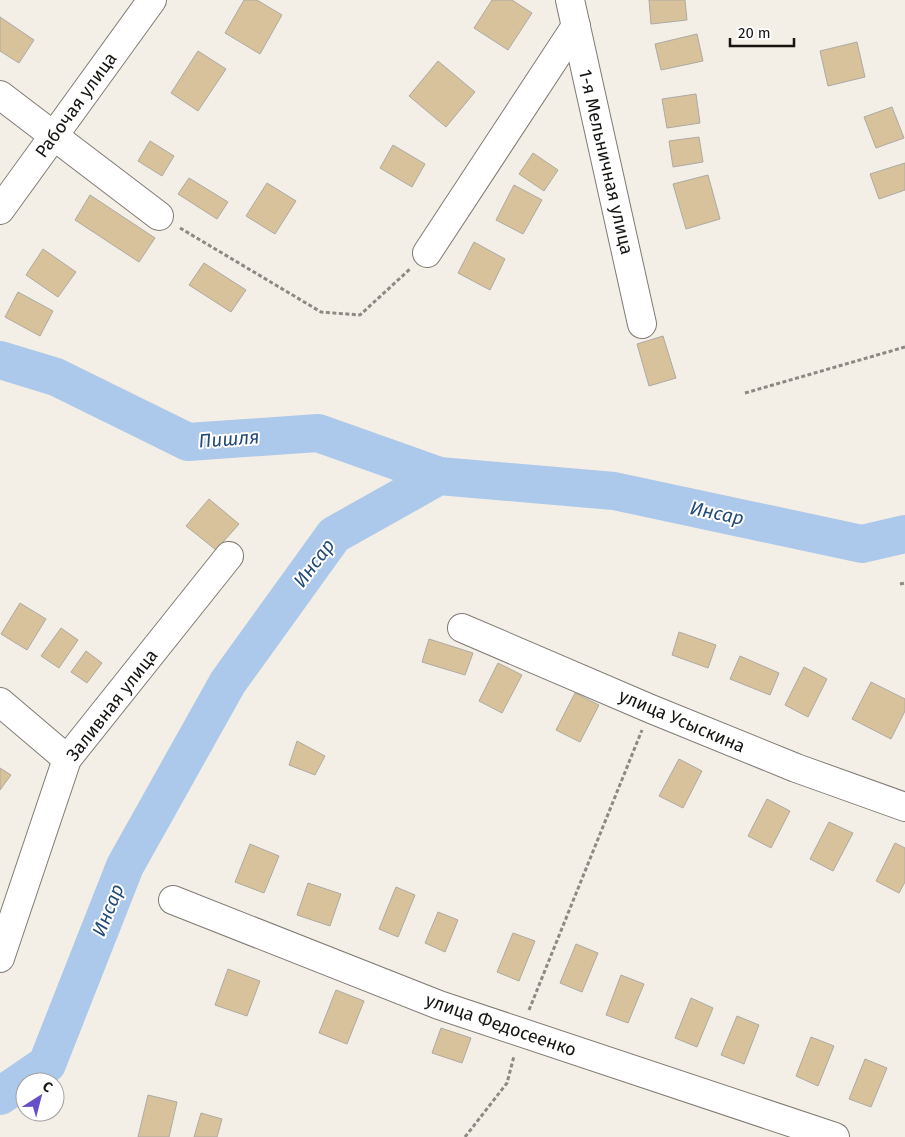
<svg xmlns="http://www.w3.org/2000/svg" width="905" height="1137" viewBox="0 0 905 1137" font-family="'Fira Sans',sans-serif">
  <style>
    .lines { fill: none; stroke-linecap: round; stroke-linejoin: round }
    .river { stroke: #acc8ea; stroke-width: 38 }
    .building { fill: #d7c29b; stroke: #aeaaa2 }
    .minor-casing { stroke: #7f7b74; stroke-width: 30 }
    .path { stroke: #8c8983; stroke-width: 3; stroke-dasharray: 4 2.5; stroke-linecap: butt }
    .minor { stroke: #fff; stroke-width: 28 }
    .labels { text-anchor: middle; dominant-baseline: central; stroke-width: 4; stroke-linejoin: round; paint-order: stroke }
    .street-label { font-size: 18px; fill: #161512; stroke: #fff }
    .water-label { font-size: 19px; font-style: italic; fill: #234b77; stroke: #fff }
  </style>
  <rect width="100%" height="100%" fill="#f3eee6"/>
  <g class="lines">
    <g class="river">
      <polyline points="0,360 56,377 188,442 318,433 439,476"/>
      <polyline points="0,1096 47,1064 125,866 228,682 334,535 439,476 614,491 862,544 905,534"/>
    </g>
  </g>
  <g class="building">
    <polygon points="244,0 257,0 282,15 260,54 225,33"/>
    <polygon points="492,0 512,0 532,13 508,50 474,28"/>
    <polygon points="649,0 685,0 687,20 651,24"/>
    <polygon points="0,17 34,40 19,63 0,51"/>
    <polygon points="697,34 703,61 661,70 655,44"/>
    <polygon points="857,42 865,77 828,86 820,51"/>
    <polygon points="198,51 226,69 198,111 171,93"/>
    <polygon points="438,61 475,92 446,127 409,96"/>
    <polygon points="696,94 700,123 667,128 662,99"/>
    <polygon points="892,107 904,138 876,148 864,117"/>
    <polygon points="699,137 703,162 673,167 669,141"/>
    <polygon points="150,141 174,156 162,176 138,161"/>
    <polygon points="393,145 425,164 412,187 380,168"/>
    <polygon points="533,153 558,170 544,191 519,174"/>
    <polygon points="905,163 905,190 879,199 870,174"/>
    <polygon points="708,175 720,219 686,229 673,184"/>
    <polygon points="189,178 228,202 217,219 178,194"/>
    <polygon points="267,183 296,201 275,234 246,216"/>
    <polygon points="514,185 542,200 523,234 496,220"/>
    <polygon points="90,195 155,238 139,262 75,220"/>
    <polygon points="474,242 505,259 490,290 458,273"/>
    <polygon points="43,249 76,272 58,297 26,275"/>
    <polygon points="204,263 246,290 231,312 189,285"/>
    <polygon points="18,292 53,311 40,336 5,317"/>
    <polygon points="663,336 676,378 649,386 637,344"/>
    <polygon points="209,499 239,524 216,550 186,526"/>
    <polygon points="20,603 46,619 27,650 1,634"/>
    <polygon points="61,628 78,640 59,668 41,656"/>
    <polygon points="679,632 716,645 708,668 672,655"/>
    <polygon points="429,639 473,653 465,675 422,662"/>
    <polygon points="86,651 102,663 87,683 71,672"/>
    <polygon points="740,656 779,673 770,695 730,679"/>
    <polygon points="498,663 522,675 502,713 479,701"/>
    <polygon points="804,667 827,679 808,717 785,705"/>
    <polygon points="871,682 905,699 905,711 891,739 852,719"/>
    <polygon points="575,693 599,705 580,742 556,730"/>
    <polygon points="297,741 325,756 315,775 289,765"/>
    <polygon points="679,759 702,771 683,808 659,796"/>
    <polygon points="0,768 11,775 0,790"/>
    <polygon points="767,799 790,811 771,848 748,836"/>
    <polygon points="829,822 853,833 833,871 810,859"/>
    <polygon points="895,843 905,848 905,882 899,893 876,881"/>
    <polygon points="250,844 279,856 264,893 235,882"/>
    <polygon points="308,883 341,894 330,926 297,915"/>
    <polygon points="396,887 415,895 398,937 379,929"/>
    <polygon points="438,912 458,920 445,952 425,943"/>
    <polygon points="513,933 535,941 519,981 497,972"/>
    <polygon points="576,944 598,953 582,992 560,983"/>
    <polygon points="228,969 260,981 247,1016 215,1005"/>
    <polygon points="621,975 644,984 628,1023 606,1015"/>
    <polygon points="336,990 364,1001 347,1044 319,1033"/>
    <polygon points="691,998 713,1008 697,1047 675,1038"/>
    <polygon points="737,1016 759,1025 744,1064 721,1055"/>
    <polygon points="441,1028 471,1038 462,1063 432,1053"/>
    <polygon points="811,1037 834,1046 818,1086 796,1076"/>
    <polygon points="865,1059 887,1068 871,1107 849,1099"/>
    <polygon points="148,1095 177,1102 169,1137 138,1137"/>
    <polygon points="201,1113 222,1119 217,1137 194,1137"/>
  </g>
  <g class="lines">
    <defs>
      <g id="minor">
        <polyline points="570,0 642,324"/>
        <polyline points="0,95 159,216"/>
        <polyline points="0,210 152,0"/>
        <polyline points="427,253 576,26"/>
        <polyline points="462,628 651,709 796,768 905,807"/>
        <polyline points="0,702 67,759"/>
        <polyline points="173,900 439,1005 835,1137"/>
        <polyline points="0,958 67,759 229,556"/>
      </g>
    </defs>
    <use href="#minor" class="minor-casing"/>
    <g class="path">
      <polyline points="180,228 321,312 360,315 410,269"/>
      <polyline points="745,393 905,347"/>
      <polyline points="900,584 905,583"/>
      <polyline points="529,1010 642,730"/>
      <polyline points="465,1137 507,1083 514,1056"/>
    </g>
    <use href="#minor" class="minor"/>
  </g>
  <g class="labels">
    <g class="street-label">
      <text transform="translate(76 105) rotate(-54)">Рабочая улица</text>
      <text transform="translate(606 162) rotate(77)">1-я Мельничная улица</text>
      <text transform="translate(112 705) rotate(-52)">Заливная улица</text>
      <text transform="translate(682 721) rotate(23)">улица Усыскина</text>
      <text transform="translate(501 1025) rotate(19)">улица Федосеенко</text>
    </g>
    <g class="water-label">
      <text transform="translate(229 439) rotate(-4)">Пишля</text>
      <text transform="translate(717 513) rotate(12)">Инсар</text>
      <text transform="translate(314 563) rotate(-53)">Инсар</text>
      <text transform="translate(108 910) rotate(-68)">Инсар</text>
    </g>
  </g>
  <g transform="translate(40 1097) rotate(36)"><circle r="24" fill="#ffffff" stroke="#a2a1a0"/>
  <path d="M0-4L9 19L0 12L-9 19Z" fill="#654ec8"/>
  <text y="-8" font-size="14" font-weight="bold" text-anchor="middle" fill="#161512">С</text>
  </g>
  <path d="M730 38v8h64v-8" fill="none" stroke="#161512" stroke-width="2.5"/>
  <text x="738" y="38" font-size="15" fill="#161512" stroke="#ffffff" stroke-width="4" paint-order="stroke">20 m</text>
</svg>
